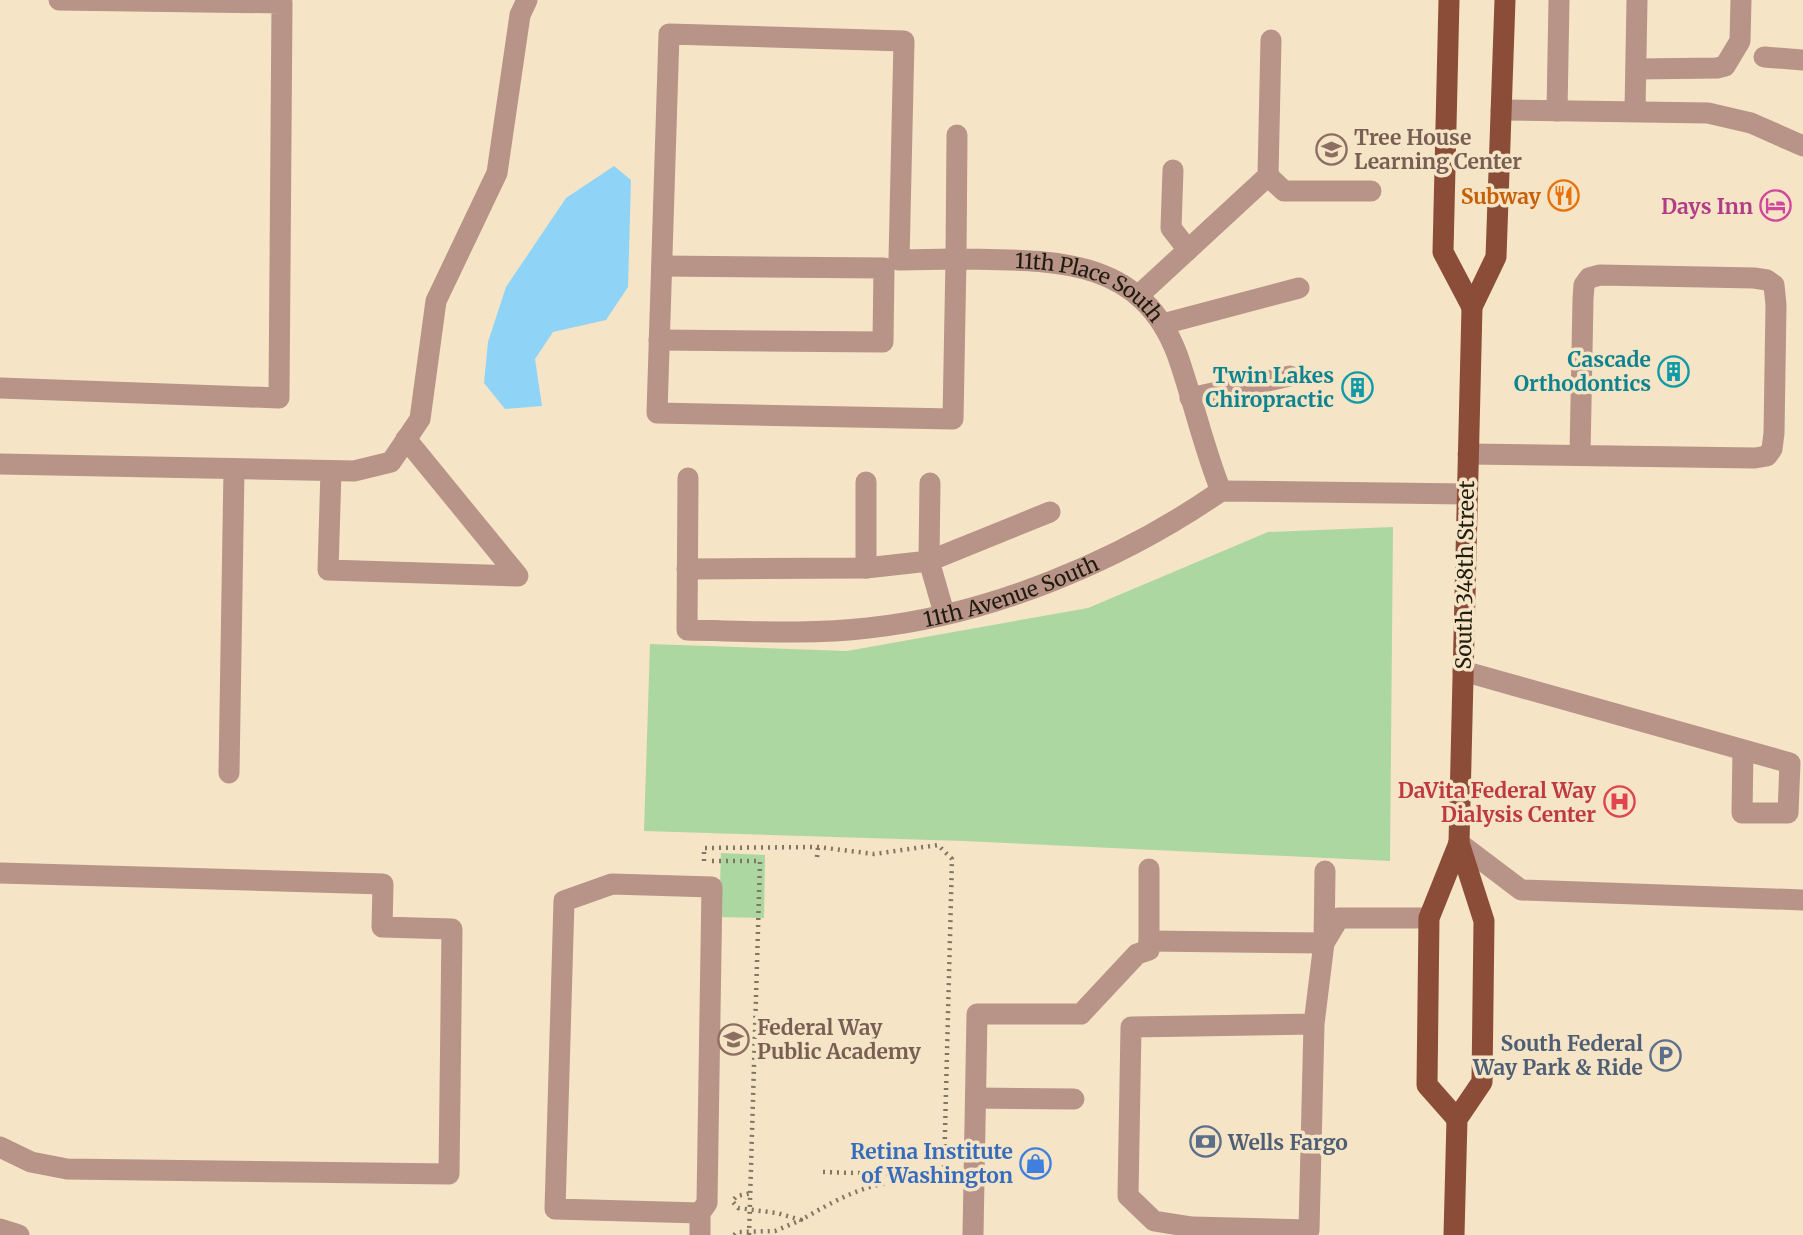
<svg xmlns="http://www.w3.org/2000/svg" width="1803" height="1235" viewBox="0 0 1803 1235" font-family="Merriweather,serif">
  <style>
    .green { fill: #add7a0 }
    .water { fill: #8fd4f7 }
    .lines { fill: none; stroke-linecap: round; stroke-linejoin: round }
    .path { stroke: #807661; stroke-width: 4.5; stroke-dasharray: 2 5; stroke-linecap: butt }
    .minor { stroke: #b89387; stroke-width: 21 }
    .major { stroke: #8b4d38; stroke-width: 21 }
    .labels { text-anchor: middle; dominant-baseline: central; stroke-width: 7; stroke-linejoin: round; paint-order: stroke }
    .education-label { font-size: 21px; font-weight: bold; fill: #785e54; stroke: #f5e4c5; text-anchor: start }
    .food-label { font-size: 21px; font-weight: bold; fill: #c56008; stroke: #f5e4c5; text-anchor: end }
    .hotel-label { font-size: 21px; font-weight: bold; fill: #b23c85; stroke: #f5e4c5; text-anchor: end }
    .street-label { font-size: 21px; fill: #201b0f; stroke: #f5e4c5 }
    .culture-label { font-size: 21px; font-weight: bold; fill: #0d838f; stroke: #f5e4c5; text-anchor: end }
    .health-label { font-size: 21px; font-weight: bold; fill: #be3a42; stroke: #f5e4c5; text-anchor: end }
    .service-label { font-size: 21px; font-weight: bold; fill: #4e5e75; stroke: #f5e4c5; text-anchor: end }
    .shop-label { font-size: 21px; font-weight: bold; fill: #366cbe; stroke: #f5e4c5; text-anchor: end }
  </style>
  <rect width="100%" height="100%" fill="#f5e4c5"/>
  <g class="green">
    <polygon points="1393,527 1390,861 964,841 644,831 650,644 847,651 1088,608 1268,532"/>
    <polygon points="721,853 765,855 764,918 719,917"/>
  </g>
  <polygon class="water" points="614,166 631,180 628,287 606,320 553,332 535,359 542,406 505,409 484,383 488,342 506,287 566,198"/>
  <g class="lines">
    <g class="path">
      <polyline points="817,857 818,847"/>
      <path d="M704,861v-13l114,-1 56,7 64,-9 14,14 -8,311 -6,9c-16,5 -33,2 -50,4 -32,5 -59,21 -87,37"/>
      <polyline points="712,861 760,861 749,1235"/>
      <polyline points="823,1172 888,1174 892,1182"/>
      <polyline points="734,1235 737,1232 775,1231 801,1220 777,1213 738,1208 732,1201 737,1196 751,1193"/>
    </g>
    <g class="minor">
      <polygon points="669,34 904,41 899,260 956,259 953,419 657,413"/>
      <polyline points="1764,57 1803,60"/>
      <polyline points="1636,69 1717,68 1725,66 1740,41 1741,0"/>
      <polyline points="1501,110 1708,113 1751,123 1803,146"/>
      <polyline points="1557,111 1559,0"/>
      <polyline points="1635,111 1637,0"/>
      <path id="s1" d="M957,135l-1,124c90,2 183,-6 221,95 16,45 26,92 44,137"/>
      <polyline points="1173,170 1171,228 1188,250"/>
      <polyline points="1268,176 1284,191 1371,191"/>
      <polyline points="1139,295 1268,176 1271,40"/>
      <polyline points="1163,324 1299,288"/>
      <polyline points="659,340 883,342 884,268 662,266"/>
      <polyline points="0,388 279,398 282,3 59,0"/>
      <polyline points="1190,398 1290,376"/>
      <polyline points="1468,454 1755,458 1767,456 1772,449 1774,433 1776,305 1774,285 1767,280 1754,278 1600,275 1589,278 1584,285 1583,299 1580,455"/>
      <polyline points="0,464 354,471 391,462 420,419 436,301 497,173 520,15 527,0"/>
      <polyline points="331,471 328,570 518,576 406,439"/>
      <path id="s2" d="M688,478l-1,152c60,1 121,5 181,-2 122,-13 252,-67 353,-137l246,3"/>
      <polyline points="866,568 929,561 930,483"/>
      <polyline points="687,569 866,568 866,482"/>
      <polyline points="944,613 929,561 1050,512"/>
      <polyline points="1463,671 1790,763 1788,813 1742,813 1743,750"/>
      <polyline points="229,773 234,469"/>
      <polyline points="1459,843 1521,890 1803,900"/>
      <polyline points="0,873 383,884 382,927 452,929 449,1174 67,1169 31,1162 0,1147"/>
      <polyline points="1149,941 1324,943 1325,871"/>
      <polyline points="1314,1024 1131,1027 1128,1196 1154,1221 1192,1227 1309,1230 1314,1024 1324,943 1339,918 1429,918"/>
      <polyline points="976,1098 1074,1099"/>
      <polyline points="0,1229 19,1235"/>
      <polyline points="700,1235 700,1213 707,1203 712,887 612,884 564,901 555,1209 700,1213"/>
      <polyline points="973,1235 977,1014 1081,1014 1137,954 1149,950 1149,869"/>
    </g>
    <g class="major">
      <polyline points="1449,0 1443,252 1472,307"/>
      <polyline points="1457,1119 1427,1085 1429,918 1459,843"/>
      <polyline points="1454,1235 1457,1119 1482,1082 1484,921 1459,843 1472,307 1496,257 1505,0"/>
    </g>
  </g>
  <defs>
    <symbol id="school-ring" viewBox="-11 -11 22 22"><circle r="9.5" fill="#f5e4c5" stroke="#8d6e63" stroke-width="1.5"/><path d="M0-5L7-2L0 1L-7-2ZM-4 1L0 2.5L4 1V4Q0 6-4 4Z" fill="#8d6e63"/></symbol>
    <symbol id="restaurant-ring" viewBox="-11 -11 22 22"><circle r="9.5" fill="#f5e4c5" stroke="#e8710a" stroke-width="1.5"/><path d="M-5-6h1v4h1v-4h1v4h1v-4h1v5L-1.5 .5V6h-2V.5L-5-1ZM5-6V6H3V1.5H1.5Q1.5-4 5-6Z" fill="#e8710a"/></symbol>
    <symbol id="hotel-ring" viewBox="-11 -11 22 22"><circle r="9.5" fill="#f5e4c5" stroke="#d1479c" stroke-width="1.5"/><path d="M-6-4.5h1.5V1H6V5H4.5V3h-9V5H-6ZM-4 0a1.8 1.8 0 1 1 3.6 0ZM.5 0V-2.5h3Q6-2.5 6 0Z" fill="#d1479c"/></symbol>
    <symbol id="building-ring" viewBox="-11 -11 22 22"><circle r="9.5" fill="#f5e4c5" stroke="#0f9aa8" stroke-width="1.5"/><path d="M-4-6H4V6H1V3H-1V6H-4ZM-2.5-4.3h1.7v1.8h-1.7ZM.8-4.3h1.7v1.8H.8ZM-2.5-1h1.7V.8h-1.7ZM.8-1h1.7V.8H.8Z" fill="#0f9aa8"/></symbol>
    <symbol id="hospital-ring" viewBox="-11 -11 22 22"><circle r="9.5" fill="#f5e4c5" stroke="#e0444e" stroke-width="1.5"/><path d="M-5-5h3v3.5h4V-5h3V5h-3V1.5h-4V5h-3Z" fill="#e0444e"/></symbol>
    <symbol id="parking-ring" viewBox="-11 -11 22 22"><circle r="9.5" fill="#f5e4c5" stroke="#5c6f8a" stroke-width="1.5"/><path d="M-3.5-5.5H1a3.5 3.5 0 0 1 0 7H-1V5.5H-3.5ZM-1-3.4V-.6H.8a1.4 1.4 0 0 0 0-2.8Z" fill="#5c6f8a"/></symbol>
    <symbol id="bank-ring" viewBox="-11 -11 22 22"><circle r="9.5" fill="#f5e4c5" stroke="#5c6f8a" stroke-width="1.5"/><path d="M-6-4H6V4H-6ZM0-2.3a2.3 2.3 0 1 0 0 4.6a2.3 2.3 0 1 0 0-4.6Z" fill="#5c6f8a"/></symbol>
    <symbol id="shop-ring" viewBox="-11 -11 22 22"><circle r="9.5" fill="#f5e4c5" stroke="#3f7fe0" stroke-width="1.5"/><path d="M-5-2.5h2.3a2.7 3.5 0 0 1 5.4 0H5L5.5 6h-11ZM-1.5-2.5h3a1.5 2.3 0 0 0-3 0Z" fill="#3f7fe0"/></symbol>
  </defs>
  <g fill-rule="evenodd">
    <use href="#school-ring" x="1314" y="132" width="35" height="35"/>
    <use href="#restaurant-ring" x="1546" y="178" width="35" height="35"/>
    <use href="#hotel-ring" x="1758" y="188" width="35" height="35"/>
    <use href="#building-ring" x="1656" y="354" width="35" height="35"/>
    <use href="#building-ring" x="1340" y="370" width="35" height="35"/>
    <use href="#hospital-ring" x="1602" y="784" width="35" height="35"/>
    <use href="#school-ring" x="716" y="1022" width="35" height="35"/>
    <use href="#parking-ring" x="1648" y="1038" width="35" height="35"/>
    <use href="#bank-ring" x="1188" y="1124" width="35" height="35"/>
    <use href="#shop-ring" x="1018" y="1146" width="35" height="35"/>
  </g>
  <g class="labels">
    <g class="education-label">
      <text x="1354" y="137">Tree House<tspan x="1354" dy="24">Learning Center</tspan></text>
      <text x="757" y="1027">Federal Way<tspan x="757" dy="24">Public Academy</tspan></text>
    </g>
    <g class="food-label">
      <text x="1541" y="196">Subway</text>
    </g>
    <g class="hotel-label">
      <text x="1753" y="206">Days Inn</text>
    </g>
    <g class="street-label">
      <text stroke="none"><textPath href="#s1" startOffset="264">11th Place South</textPath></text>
      <text transform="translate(1465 575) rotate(-89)">South 348th Street</text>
      <text stroke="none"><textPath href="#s2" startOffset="481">11th Avenue South</textPath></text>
    </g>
    <g class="culture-label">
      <text x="1651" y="359">Cascade<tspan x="1651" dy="24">Orthodontics</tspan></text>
      <text x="1334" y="375">Twin Lakes<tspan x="1334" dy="24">Chiropractic</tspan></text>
    </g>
    <g class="health-label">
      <text x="1596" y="790">DaVita Federal Way<tspan x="1596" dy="24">Dialysis Center</tspan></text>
    </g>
    <g class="service-label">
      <text x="1643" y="1043">South Federal<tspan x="1643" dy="24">Way Park &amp; Ride</tspan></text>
      <text x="1228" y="1142" text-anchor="start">Wells Fargo</text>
    </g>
    <g class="shop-label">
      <text x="1013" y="1151">Retina Institute<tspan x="1013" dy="24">of Washington</tspan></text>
    </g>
  </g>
</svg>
